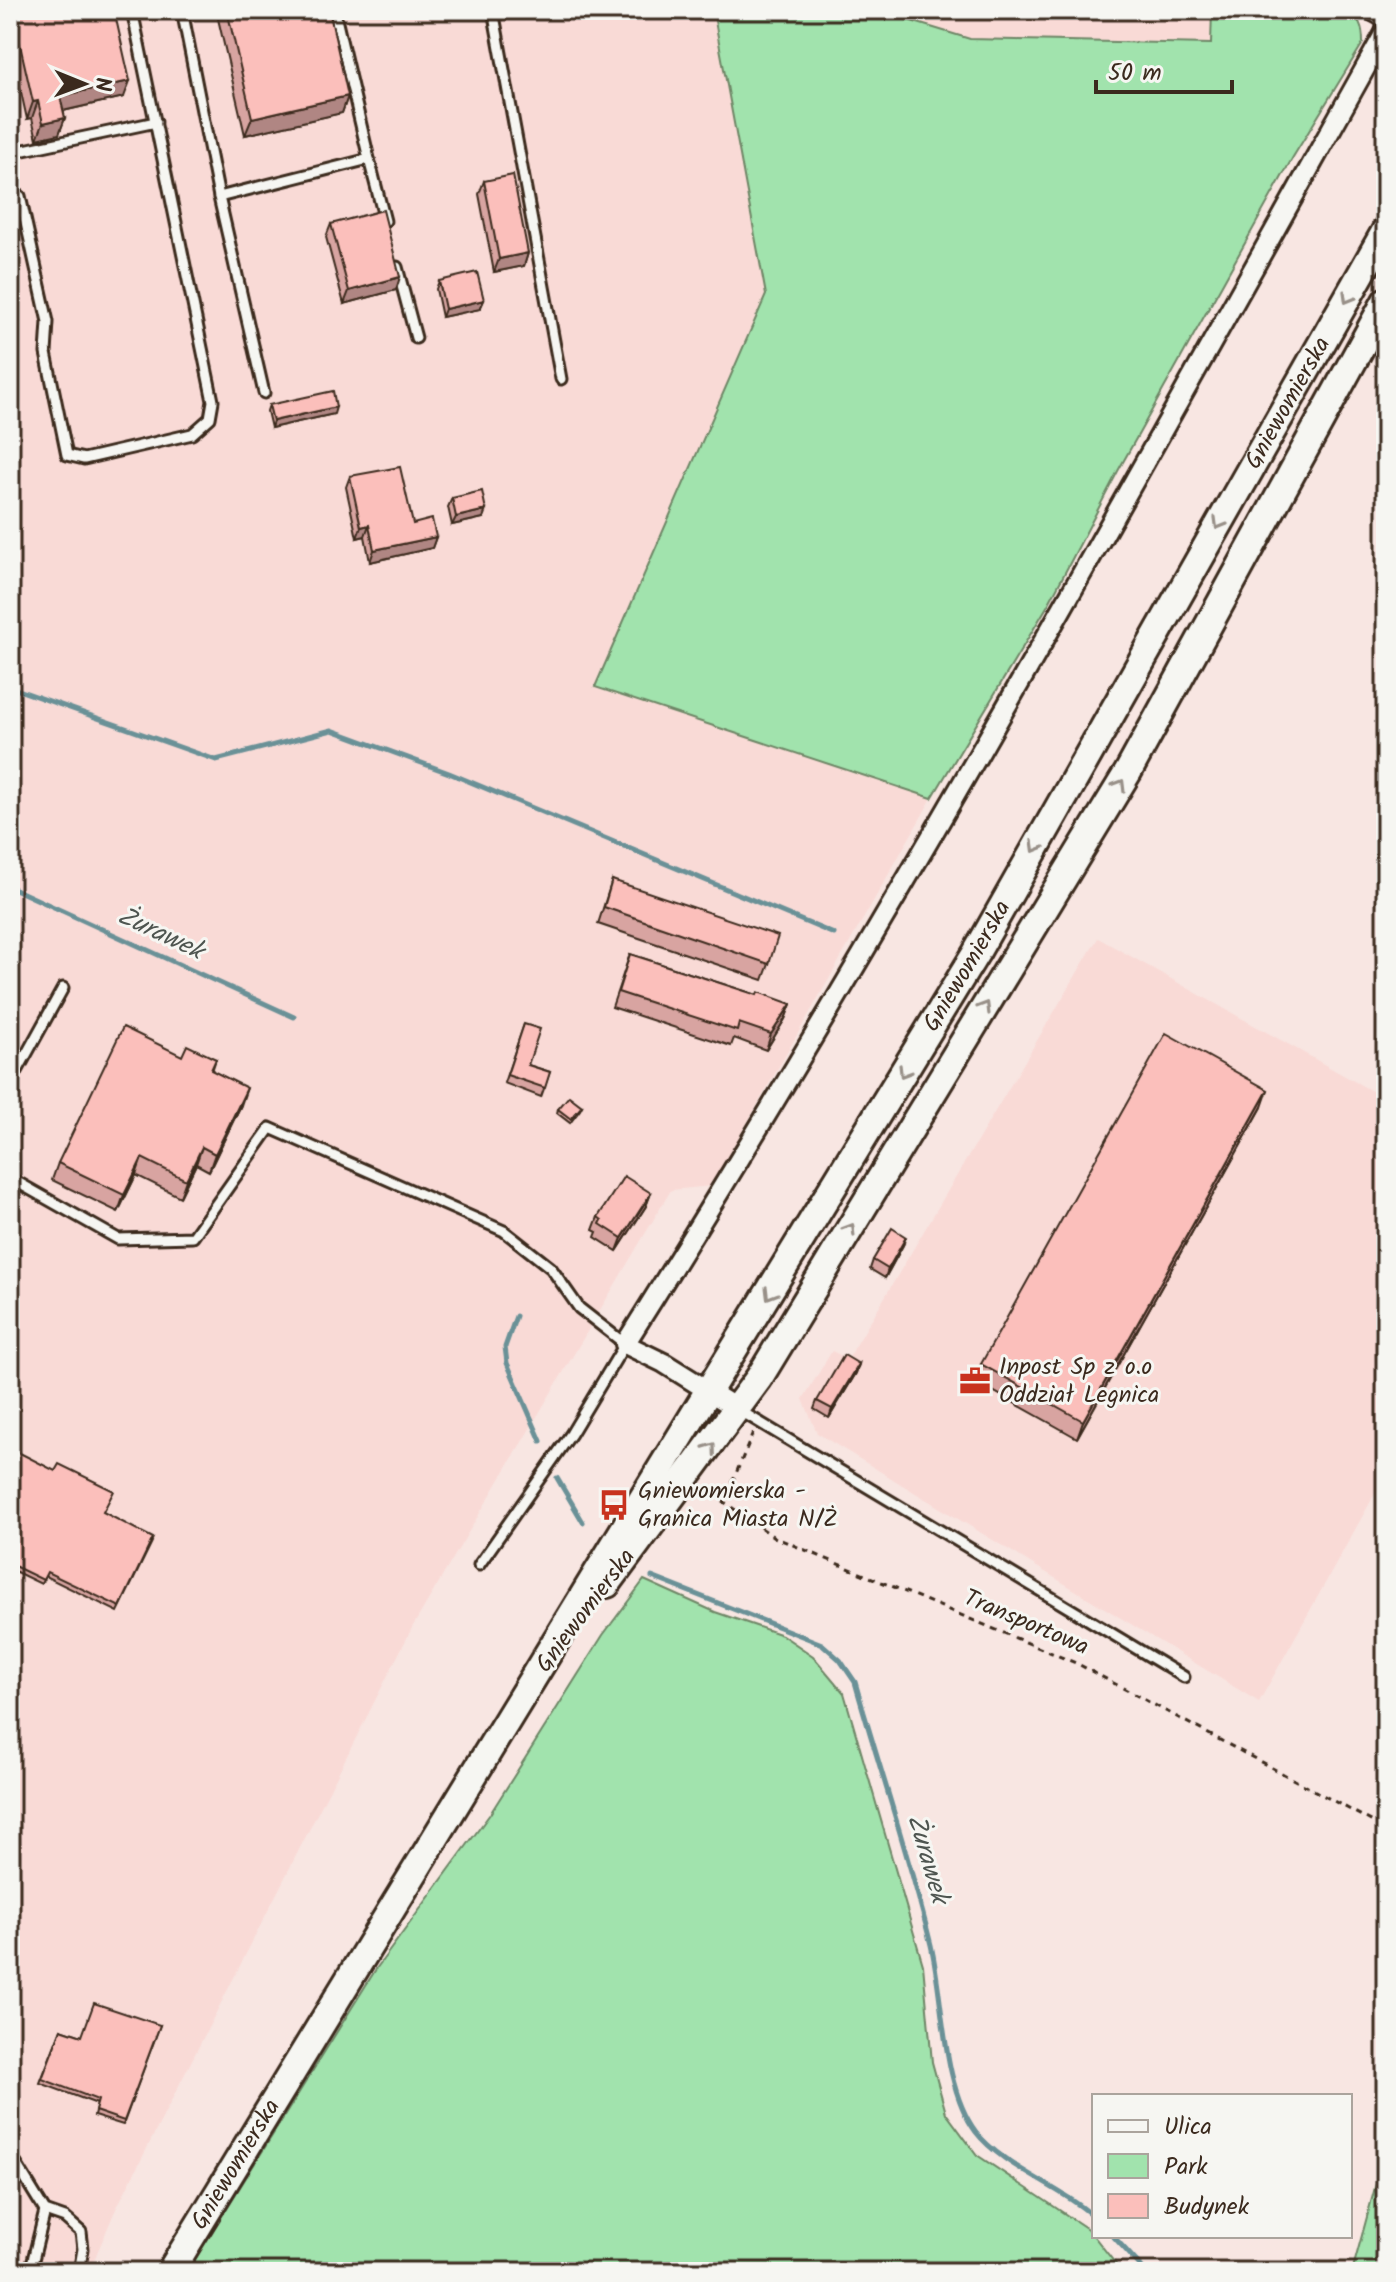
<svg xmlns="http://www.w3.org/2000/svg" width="1396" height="2282" viewBox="0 0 1396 2282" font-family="Kalam,sans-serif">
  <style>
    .built { fill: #f9dad6 }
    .green { fill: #a1e3ad; stroke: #6e8666; stroke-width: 2 }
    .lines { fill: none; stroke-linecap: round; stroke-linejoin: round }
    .stream { stroke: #6a9197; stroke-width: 5 }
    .lane-casing { stroke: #3b2a1e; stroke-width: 15 }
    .street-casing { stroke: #3b2a1e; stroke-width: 24 }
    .secondary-casing { stroke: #3b2a1e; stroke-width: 32 }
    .path { stroke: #3b2a1e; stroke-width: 3; stroke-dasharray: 6 6; stroke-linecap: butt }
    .lane { stroke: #f6f6f2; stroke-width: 9 }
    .street { stroke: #f6f6f2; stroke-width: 18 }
    .secondary { stroke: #f6f6f2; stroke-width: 26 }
    .wall { fill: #d8a4a1; stroke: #3b2a1e; stroke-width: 2 }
    .shaded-wall { fill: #b08683; stroke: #3b2a1e; stroke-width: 2 }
    .building { fill: #fbbfbb; stroke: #3b2a1e; stroke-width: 2 }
    .oneway { stroke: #989088 }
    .labels { text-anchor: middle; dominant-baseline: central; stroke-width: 6; stroke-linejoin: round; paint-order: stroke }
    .street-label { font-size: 24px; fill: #3b2a1e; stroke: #f6f6f2 }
    .poi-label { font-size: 24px; fill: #3b2a1e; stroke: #f6f6f2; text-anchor: start }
    .water-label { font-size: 26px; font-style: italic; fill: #4e5550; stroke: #f6f6f2 }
  </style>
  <rect width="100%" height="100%" fill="#f8e6e2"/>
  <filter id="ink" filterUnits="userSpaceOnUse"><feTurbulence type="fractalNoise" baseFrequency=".0125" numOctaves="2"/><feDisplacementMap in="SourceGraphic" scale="16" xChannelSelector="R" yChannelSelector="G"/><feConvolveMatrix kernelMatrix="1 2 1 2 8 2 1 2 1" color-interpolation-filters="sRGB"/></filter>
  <g filter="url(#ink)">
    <g class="built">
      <polygon points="10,10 713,10 766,295 595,687 932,798 711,1186 671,1190 413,1626 114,2213 89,2272 10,2272"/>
      <polygon points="875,10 1212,10 1212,44 970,39"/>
      <polygon points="1098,938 1386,1099 1386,1474 1259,1702 817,1433 803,1399 832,1351 848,1359"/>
    </g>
    <g class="green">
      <path d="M713,10h162l95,29 241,5 1,-34h133c15,8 18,16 18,33l-70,114 -175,314 -70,134 -116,193 -337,-111 171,-392z"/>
      <polygon points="644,1580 715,1612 782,1635 813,1656 844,1693 923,1965 932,2062 946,2113 977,2155 1089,2230 1122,2272 187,2272 376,1969 490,1814 603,1635"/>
      <polygon points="1386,2147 1386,2272 1352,2272"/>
    </g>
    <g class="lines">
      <g class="stream">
        <polyline points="10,687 216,760 332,730 449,773 834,934"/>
        <polyline points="10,887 294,1017"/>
        <polyline points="516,1316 505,1347 507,1363 541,1441"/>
        <polyline points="557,1478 583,1522"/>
        <path d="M652,1577l170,67 18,16 15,22c25,88 54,174 76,263 13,56 11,142 45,187 27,35 84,54 118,85"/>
        <polyline points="1113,2236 1146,2272"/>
      </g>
      <defs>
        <g id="lane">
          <polyline points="182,10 219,197 264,393"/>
          <polyline points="493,10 561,379"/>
          <polyline points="24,150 156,122"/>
          <polyline points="369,159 385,221"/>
          <polyline points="20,196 48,322 46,353 67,455 84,459 192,434 210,418 213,401 132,10"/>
          <polyline points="219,197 369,159 334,10"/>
          <polyline points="397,267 416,338"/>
          <polyline points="10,1084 63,988"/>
          <polyline points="10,1178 118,1239 193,1237 270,1128 504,1231 551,1268 579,1308 625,1344 571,1434 479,1565"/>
          <polyline points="739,1410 1184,1677"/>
          <polyline points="10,2154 45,2211 65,2218 81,2232 83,2249 79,2272"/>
          <polyline points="30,2272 45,2211"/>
        </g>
        <g id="street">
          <polyline points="1371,10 1386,18"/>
          <path d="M739,1410l-75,-47 -39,-19c270,-428 514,-871 761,-1313"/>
        </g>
        <g id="secondary">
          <polyline points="607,1584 759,1378 1128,772 1386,301"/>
          <path id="s1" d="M170,2272l806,-1319 410,-723"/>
        </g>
      </defs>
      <use href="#lane" class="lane-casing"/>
      <use href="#street" class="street-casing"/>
      <use href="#secondary" class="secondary-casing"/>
      <polyline class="path" points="753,1433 724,1502 774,1537 1078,1664 1386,1829"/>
      <use href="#lane" class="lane"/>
      <use href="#street" class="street"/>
      <use href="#secondary" class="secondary"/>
    </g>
    <g class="wall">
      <polygon points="10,10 114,10 124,97 63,111 65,118 59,134 37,139 32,118 27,119 10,43"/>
      <polygon points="216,10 329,10 348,96 342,113 245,135"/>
      <polygon points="484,181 528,253 524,266 494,272 479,194"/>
      <polygon points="331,224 396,290 344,304 326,237"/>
      <polygon points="439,281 484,300 480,309 442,317 436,289"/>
      <polygon points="269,405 334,414 271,428 267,411"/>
      <polygon points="350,476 413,524 436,537 432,548 370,562 365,536 357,538 346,487"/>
      <polygon points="452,498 483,518 452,525 448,507"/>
      <polygon points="612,880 769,964 763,980 598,924"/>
      <polygon points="630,954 757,995 791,1004 785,1019 766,1050 734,1038 731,1046 612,1007"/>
      <polygon points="524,1024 528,1065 550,1072 541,1097 504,1083"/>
      <polygon points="182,1056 216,1059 212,1071 241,1105 209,1171 196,1164 180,1197 136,1175 118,1212 52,1180 58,1163"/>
      <polygon points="582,1106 580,1110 570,1123 557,1113 558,1109"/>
      <polygon points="1262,1107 1077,1438 975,1381 981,1364"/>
      <polygon points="651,1193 646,1206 617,1251 595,1237 597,1232 593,1230 598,1217"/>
      <polygon points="903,1245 885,1278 870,1269 873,1260"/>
      <polygon points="859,1364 856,1373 829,1418 814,1409 817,1401"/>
      <polygon points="10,1448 104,1513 152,1542 118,1612 45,1576 41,1584 10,1569"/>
      <polygon points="160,2025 123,2125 94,2116 97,2104 40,2083 61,2029 82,2036"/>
    </g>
    <g class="shaded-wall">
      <polygon points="130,81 124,97 54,113 60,96"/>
      <polygon points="348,96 342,113 245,135 252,118"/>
      <polygon points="38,101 32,118 27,119 33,102"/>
      <polygon points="65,118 59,134 37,139 43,123"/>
      <polygon points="528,253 524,266 494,272 499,259"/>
      <polygon points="400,277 396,290 344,304 349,291"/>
      <polygon points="484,300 480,309 442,317 445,309"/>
      <polygon points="336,407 334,414 271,428 273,421"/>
      <polygon points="486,510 483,518 452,525 456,517"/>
      <polygon points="369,525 365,536 357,538 361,527"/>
      <polygon points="436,537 432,548 370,562 374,550"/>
      <polygon points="791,1004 785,1019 766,1050 771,1034"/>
      <polygon points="247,1088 241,1105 209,1171 215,1154"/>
      <polygon points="1268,1090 1262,1107 1077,1438 1083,1421"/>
      <polygon points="202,1147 196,1164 180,1197 186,1180"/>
      <polygon points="142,1158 136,1175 118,1212 124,1195"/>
      <polygon points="651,1193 646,1206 617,1251 622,1238"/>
      <polygon points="906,1237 903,1245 885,1278 888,1269"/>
      <polygon points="859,1364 856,1373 829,1418 832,1409"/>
    </g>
    <g class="building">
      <polygon points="12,10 114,10 130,81 60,96 65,118 43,123 38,101 33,102"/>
      <polygon points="227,10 329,10 348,96 252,118"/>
      <polygon points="513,175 528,253 499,259 484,181"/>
      <polygon points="383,210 400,277 349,291 331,224"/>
      <polygon points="477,272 484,300 445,309 439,281"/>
      <polygon points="333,391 336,407 273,421 269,405"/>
      <polygon points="400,467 413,524 432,519 436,537 374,550 369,525 361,527 350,476"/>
      <polygon points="482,491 486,510 456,517 452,498"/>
      <polygon points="612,880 778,936 769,964 604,907"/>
      <polygon points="630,954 757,995 758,992 791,1004 771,1034 739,1023 737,1031 618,992"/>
      <polygon points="524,1024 540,1029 528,1065 550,1072 545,1088 507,1075"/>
      <polygon points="123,1027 182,1056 187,1045 216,1059 211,1070 247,1088 215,1154 202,1147 186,1180 142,1158 124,1195 58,1163"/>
      <polygon points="1166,1033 1268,1090 1083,1421 981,1364"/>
      <polygon points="569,1096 582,1106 571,1119 558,1109"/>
      <polygon points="624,1176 651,1193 622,1238 600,1224 602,1220 598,1217"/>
      <polygon points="892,1228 906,1237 888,1269 873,1260"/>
      <polygon points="844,1355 859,1364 832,1409 817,1401"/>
      <polygon points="10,1448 55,1471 59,1464 114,1491 103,1512 153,1538 120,1607 47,1572 43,1580 10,1564"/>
      <polygon points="94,2003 160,2025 124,2121 95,2111 98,2100 42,2079 61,2029 82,2036"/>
      <polygon points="10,2181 20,2184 10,2230"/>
    </g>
    <defs><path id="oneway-chevron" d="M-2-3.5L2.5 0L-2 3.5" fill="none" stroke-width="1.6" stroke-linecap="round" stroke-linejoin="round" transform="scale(2)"/></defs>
    <g class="oneway">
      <use href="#oneway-chevron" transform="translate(1348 298) rotate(120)"/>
      <use href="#oneway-chevron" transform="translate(1219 524) rotate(120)"/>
      <use href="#oneway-chevron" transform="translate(1120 785) rotate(-59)"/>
      <use href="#oneway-chevron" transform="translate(1036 847) rotate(120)"/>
      <use href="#oneway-chevron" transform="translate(985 1007) rotate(-59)"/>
      <use href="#oneway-chevron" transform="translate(904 1072) rotate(121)"/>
      <use href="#oneway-chevron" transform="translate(850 1229) rotate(-59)"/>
      <use href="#oneway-chevron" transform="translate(770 1294) rotate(121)"/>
      <use href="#oneway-chevron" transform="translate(711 1448) rotate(-54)"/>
    </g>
  </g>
  <defs>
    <symbol id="office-bare" viewBox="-9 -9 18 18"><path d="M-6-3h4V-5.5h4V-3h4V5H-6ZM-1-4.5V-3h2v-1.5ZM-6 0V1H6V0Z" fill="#c8321e" stroke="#f6f6f2" stroke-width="2.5" paint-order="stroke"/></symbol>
    <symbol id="bus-bare" viewBox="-9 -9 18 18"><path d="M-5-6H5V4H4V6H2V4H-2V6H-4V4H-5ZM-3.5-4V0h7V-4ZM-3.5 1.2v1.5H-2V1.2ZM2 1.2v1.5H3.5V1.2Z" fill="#c8321e" stroke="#f6f6f2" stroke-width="2.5" paint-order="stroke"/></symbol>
  </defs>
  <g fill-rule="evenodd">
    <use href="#office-bare" x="953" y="1359" width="44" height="44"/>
    <use href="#bus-bare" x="592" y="1483" width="44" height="44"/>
  </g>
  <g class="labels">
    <g class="street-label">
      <text stroke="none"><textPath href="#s1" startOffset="2178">Gniewomierska</textPath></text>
      <text stroke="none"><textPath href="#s1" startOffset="1530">Gniewomierska</textPath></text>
      <text transform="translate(586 1611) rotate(-53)">Gniewomierska</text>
      <text transform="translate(1026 1623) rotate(23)">Transportowa</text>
      <text stroke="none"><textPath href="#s1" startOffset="126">Gniewomierska</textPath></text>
    </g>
    <g class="poi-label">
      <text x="999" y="1367">Inpost Sp z o.o<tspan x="999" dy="28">Oddział Legnica</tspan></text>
      <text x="638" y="1491">Gniewomierska -<tspan x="638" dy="28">Granica Miasta N/Ż</tspan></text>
    </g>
    <g class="water-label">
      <text transform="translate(160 934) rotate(25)">Żurawek</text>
      <text transform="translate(927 1859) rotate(74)">Żurawek</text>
    </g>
  </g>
  <rect width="1396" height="2282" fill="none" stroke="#f6f6f2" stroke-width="40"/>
  <rect x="20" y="20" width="1356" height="2242" fill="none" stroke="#3b2a1e" stroke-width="3" filter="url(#ink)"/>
  <rect x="1092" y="2094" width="260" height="144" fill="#f6f6f2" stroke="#aba49d" stroke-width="2"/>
  <rect x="1108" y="2120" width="40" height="12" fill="#f6f6f2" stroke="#aba49d" stroke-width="2"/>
  <text x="1164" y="2134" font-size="24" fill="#3b2a1e">Ulica</text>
  <rect x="1108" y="2154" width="40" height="24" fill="#a1e3ad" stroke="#aba49d" stroke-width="2"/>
  <text x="1164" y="2174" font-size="24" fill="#3b2a1e">Park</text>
  <rect x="1108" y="2194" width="40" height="24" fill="#fbbfbb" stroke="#aba49d" stroke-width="2"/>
  <text x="1164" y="2214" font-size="24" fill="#3b2a1e">Budynek</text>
  <g transform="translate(84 84) rotate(91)" stroke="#f6f6f2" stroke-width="6" paint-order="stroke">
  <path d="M0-6L14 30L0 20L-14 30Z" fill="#3b2a1e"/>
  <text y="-12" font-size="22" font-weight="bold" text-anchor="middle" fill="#3b2a1e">N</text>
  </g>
  <path d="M1096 80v12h136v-12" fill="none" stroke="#3b2a1e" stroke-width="4"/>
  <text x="1108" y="80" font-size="24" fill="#3b2a1e" stroke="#f6f6f2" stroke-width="6" paint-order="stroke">50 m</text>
</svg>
